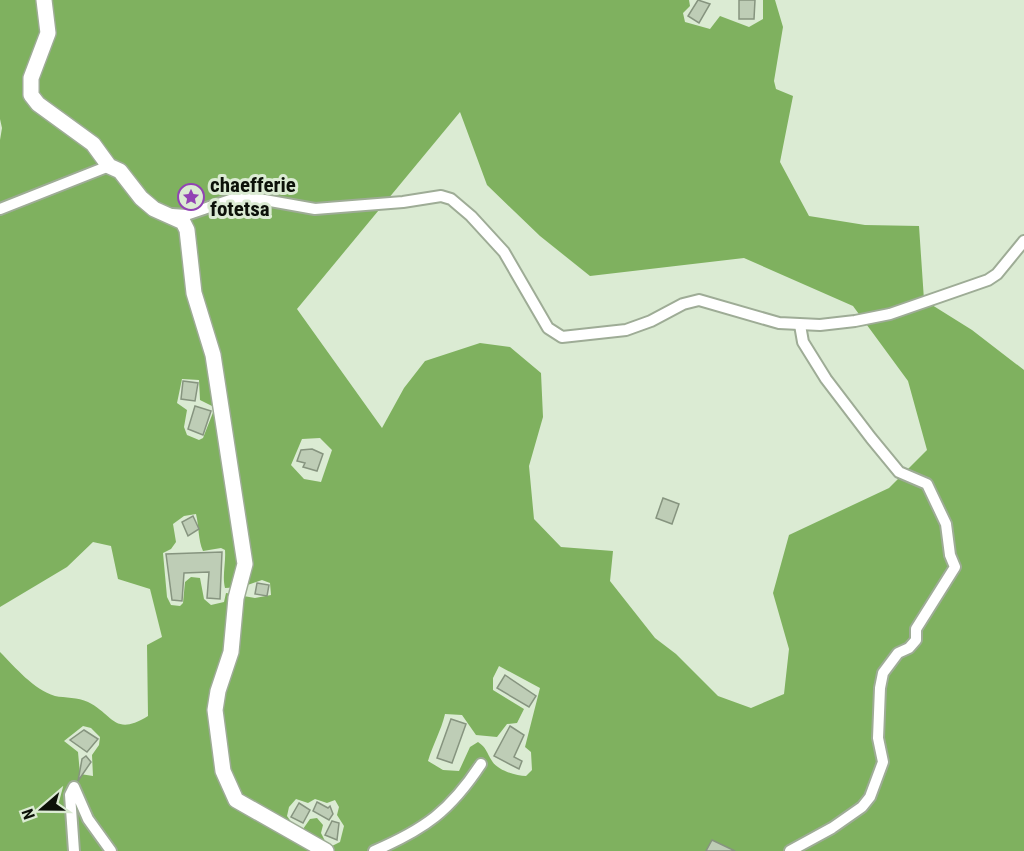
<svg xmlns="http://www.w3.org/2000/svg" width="1024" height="851" viewBox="0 0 1024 851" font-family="'Roboto Condensed',sans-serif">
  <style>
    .forest { fill: #7fb15f; fill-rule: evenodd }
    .building { fill: #becdb6; stroke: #86947f; stroke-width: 1.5 }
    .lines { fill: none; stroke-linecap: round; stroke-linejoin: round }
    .street-casing { stroke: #9eac96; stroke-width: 14 }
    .secondary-casing { stroke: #9eac96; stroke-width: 18 }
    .street { stroke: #fff; stroke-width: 10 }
    .secondary { stroke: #fff; stroke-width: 15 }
    .labels { text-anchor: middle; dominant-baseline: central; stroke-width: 6; stroke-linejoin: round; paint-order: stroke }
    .poi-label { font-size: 21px; font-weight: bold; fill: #0c1109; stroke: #dbebd3; text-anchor: start }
  </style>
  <rect width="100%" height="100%" fill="#dbebd3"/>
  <path class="forest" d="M0,0h689l1,6 -7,7 2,9 25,7 10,-13 29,11 14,-8v-19h12l8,27 -9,54 2,8 17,7 -13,66 29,54 56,9 54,1 5,74 48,30 52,40v481h-1024v-199c16,16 33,37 55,44 10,2 23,1 33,6 26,13 26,35 60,14l-1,-71 15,-8 -12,-48 -32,-10 -7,-33 -18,-4 -26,25 -67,40v-467l2,-12 -2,-9zM460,112l27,73 53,51 50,40 154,-18 109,48 55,75 19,69 -38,38 -100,47 -16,58 16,56 -5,45 -33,14 -33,-12 -42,-42 -21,-16 -45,-57 3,-30 -52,-4 -27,-28 -5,-53 14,-49 -2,-44 -31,-26 -30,-4 -55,18 -21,27 -22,40 -85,-119zM182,379l17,1 1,20 12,6 2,4 -11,28 -4,2 -12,-5 -3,-8 3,-17 -10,-7zM320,438l12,12 -11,32 -17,-3 -13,-14 11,-26zM196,514c3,12 2,26 7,37l18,-3 4,2c1,13 -3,26 0,38l17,-1 20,-7 8,3 1,12 -16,3 -29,-5 -2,9 -13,3 -7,-6 -4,-21 -9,-1 -6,5 -2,21 -3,3 -9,-1 -4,-8 -4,-44 8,-4 5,-7 -3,-18 11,-8zM499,666l41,22 -15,59 6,5 1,18 -6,6c-10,0 -29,-6 -34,-15 -6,-9 -5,-13 -14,-19l-8,5 -11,24 -16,-1 -15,-9c5,-17 13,-30 17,-47l17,1 14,20 21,2 10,-13 10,-1 7,-14 -31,-19v-12zM83,726l8,2 9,9 -1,8 -7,10 1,21 -13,-2 -2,-22 -14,-11zM296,799l12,4 7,-4 12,4 8,-3 4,7 -2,8 7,11 -4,16 -8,4 -7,-5 -4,-8 2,-8 -6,-7 -7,1 -7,10 -9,-3 -7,-10 2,-9z"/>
  <g class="building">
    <polygon points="698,0 710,4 699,23 688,16"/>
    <polygon points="739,0 755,0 754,19 739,19"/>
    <polygon points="183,381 198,383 195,401 181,399"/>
    <polygon points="195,406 211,411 203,435 188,429"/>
    <polygon points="312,449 323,454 317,471 303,467 305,463 297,461 301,450"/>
    <polygon points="663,498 679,504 672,524 656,518"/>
    <polygon points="193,516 199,529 188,536 182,522"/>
    <polygon points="222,552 220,599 207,598 209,572 184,573 182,601 172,600 166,554"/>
    <polygon points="257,583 269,585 267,596 255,594"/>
    <polygon points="505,675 536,696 529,707 497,688"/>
    <polygon points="451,719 466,724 452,763 437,758"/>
    <polygon points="510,726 524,735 514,757 522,761 519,769 494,756"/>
    <polygon points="84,730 98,739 87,752 70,740"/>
    <polygon points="86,756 91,762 78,781 82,759"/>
    <polygon points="317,802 328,808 330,806 333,814 329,820 313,811"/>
    <polygon points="299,803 310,810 303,823 291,817"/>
    <polygon points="332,821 339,823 337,840 325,835"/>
    <polygon points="712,840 735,851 706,851"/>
  </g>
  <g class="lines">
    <defs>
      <g id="street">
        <polyline points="0,209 109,166"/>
        <polyline points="172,214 186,215 236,198 253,198 315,209 403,202 441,196 451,199 471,216 504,252 548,328 562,337 626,330 651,321 683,304 699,300 779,323 820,325 855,321 890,314 988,280 997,274 1024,241"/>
        <polyline points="74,851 70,795 74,787 88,819 111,851"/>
        <path d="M374,851c51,-22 76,-40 107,-87"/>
        <polyline points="790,851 832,828 862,807 870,797 883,762 878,738 880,688 883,673 898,653 909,648 916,640 916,629 955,567 950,555 946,524 927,484 899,472 871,438 826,379 803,342 800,325"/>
      </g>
      <polyline id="secondary" points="44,0 48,33 31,78 31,95 38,104 93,144 109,166 120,171 141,198 154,209 183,222 187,230 194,293 213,355 245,564 236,598 231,652 218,691 215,710 223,771 236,800 326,851"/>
    </defs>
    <use href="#street" class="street-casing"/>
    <use href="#secondary" class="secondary-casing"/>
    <use href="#street" class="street"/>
    <use href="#secondary" class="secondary"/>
  </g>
  <defs>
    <symbol id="sight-ring" viewBox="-11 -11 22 22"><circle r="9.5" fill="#dbebd3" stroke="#9243b4" stroke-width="1.5"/><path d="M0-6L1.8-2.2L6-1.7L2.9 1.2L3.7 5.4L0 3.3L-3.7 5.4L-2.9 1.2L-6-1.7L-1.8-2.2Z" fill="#9243b4"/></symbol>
  </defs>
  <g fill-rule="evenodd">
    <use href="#sight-ring" x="176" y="182" width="30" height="30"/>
  </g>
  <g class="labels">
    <g class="poi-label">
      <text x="210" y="185">chaefferie<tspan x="210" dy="24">fotetsa</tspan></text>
    </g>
  </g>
  <g transform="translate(42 809) rotate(250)" stroke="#dbebd3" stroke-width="4.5" paint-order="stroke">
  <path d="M0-4.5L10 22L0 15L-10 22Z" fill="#0c1109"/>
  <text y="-9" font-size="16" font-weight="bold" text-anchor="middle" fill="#0c1109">N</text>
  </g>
</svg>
